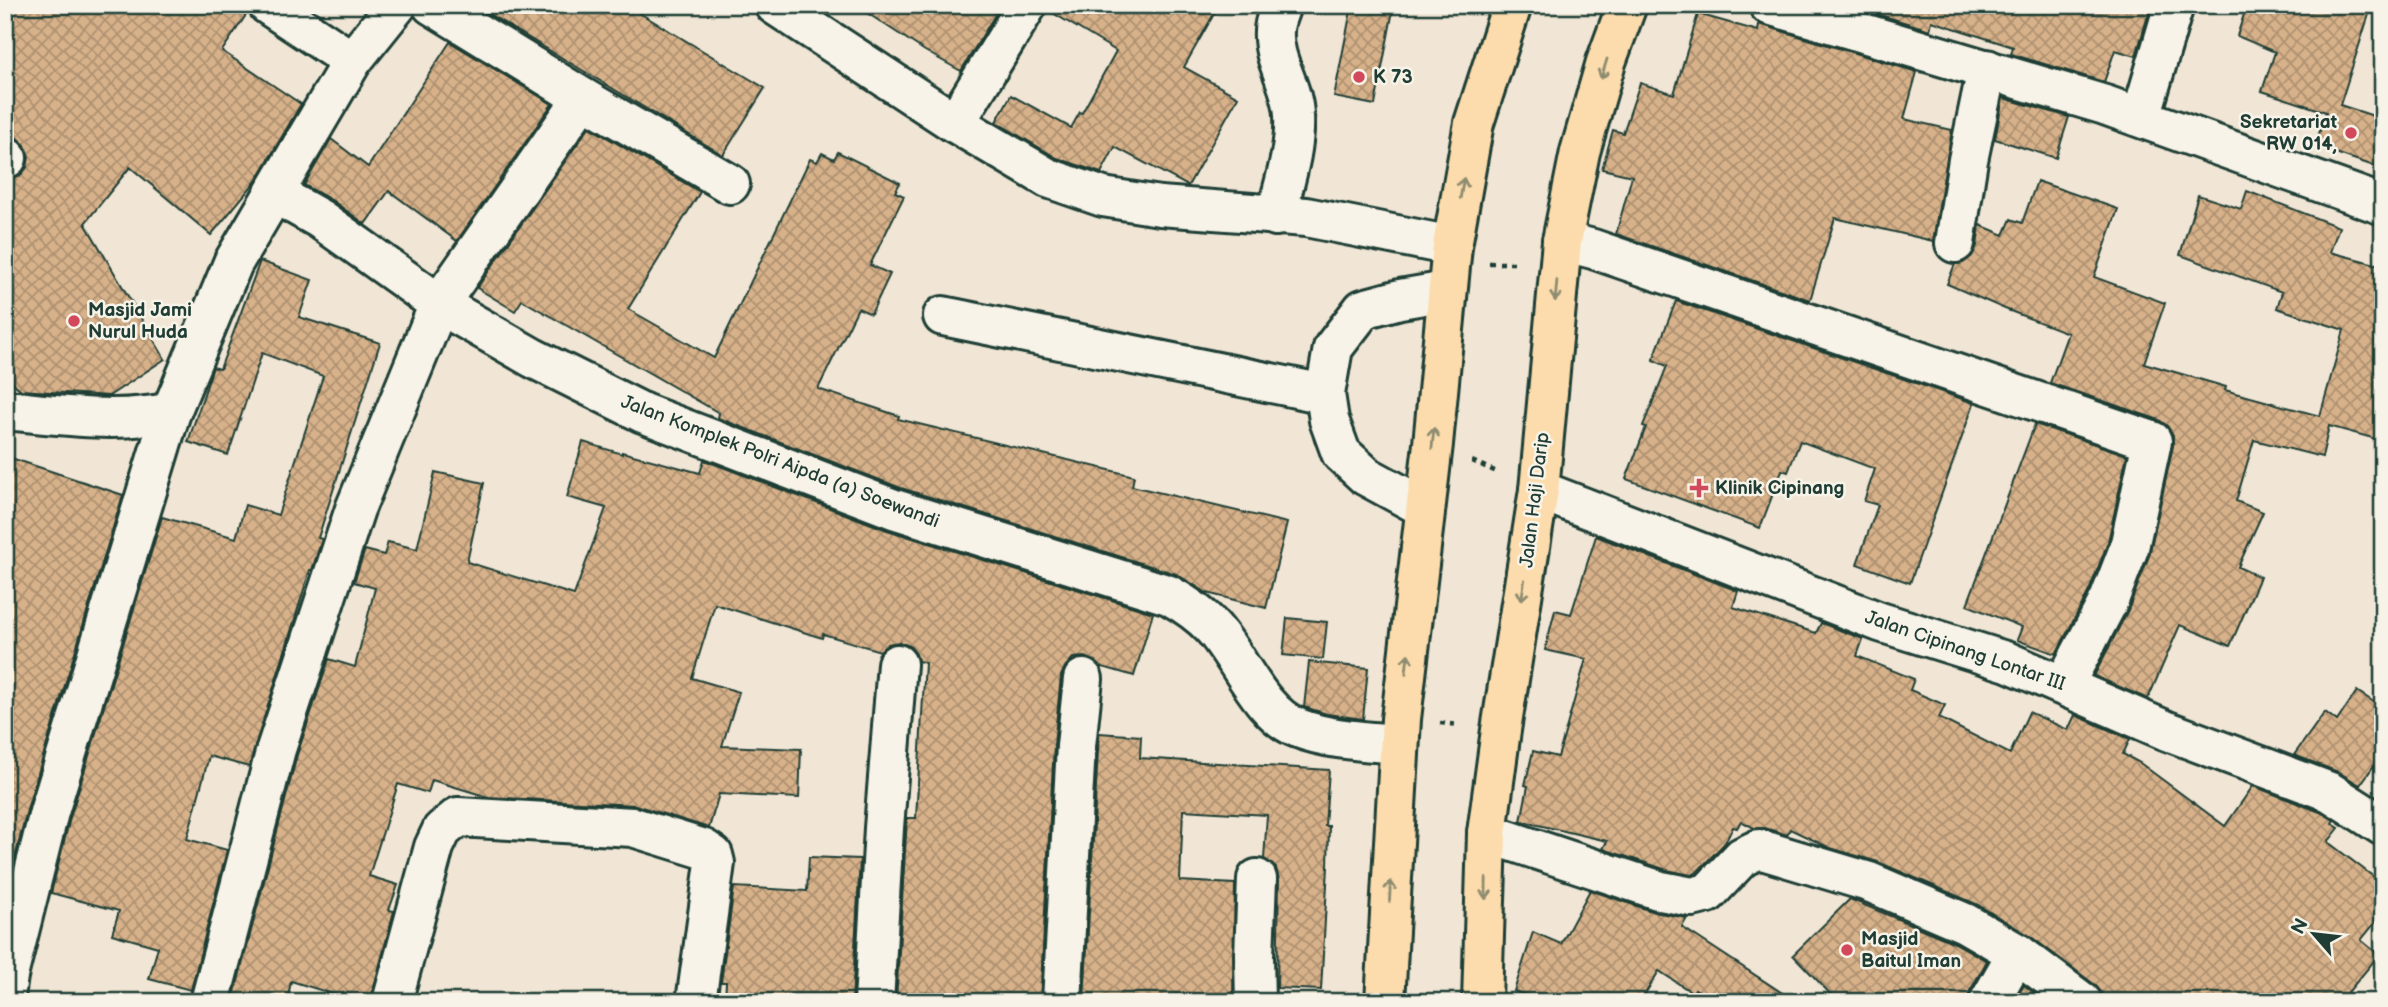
<svg xmlns="http://www.w3.org/2000/svg" width="2388" height="1007" viewBox="0 0 2388 1007" font-family="'Balsamiq Sans',sans-serif">
  <style>
    .building { fill: url(#building-cross-hatch); stroke: #1f3d34; stroke-width: 2 }
    .lines { fill: none; stroke-linecap: round; stroke-linejoin: round }
    .minor-casing { stroke: #1f3d34; stroke-width: 44 }
    .major-casing { stroke: #1f3d34; stroke-width: 44 }
    .path { stroke: #1f3d34; stroke-width: 4.5; stroke-dasharray: 5 5; stroke-linecap: butt }
    .minor { stroke: #f7f3e8; stroke-width: 38 }
    .major { stroke: #fcdcac; stroke-width: 38 }
    .oneway { stroke: #8e8c70 }
    .poi-dot { fill: #d1495b; stroke: #f7f3e8; stroke-width: 2.5 }
    .labels { text-anchor: middle; dominant-baseline: central; stroke-width: 5; stroke-linejoin: round; paint-order: stroke }
    .poi-label { font-size: 19px; font-weight: bold; fill: #1f3d34; stroke: #f7f3e8; text-anchor: start }
    .street-label { font-size: 19px; fill: #1f3d34; stroke: #f7f3e8 }
  </style>
  <defs>
    <pattern id="building-cross-hatch" width="8" height="8" patternUnits="userSpaceOnUse" patternTransform="scale(1.75)"><rect width="8" height="8" fill="#d7b189"/><path d="M0 0l8 8M0 8l8-8" fill="none" stroke="#ae9171"/></pattern>
  </defs>
  <rect width="100%" height="100%" fill="#f1e6d5"/>
  <filter id="ink" filterUnits="userSpaceOnUse"><feTurbulence type="fractalNoise" baseFrequency=".0143" numOctaves="2"/><feDisplacementMap in="SourceGraphic" scale="14" xChannelSelector="R" yChannelSelector="G"/><feConvolveMatrix kernelMatrix="1 2 1 2 8 2 1 2 1" color-interpolation-filters="sRGB"/></filter>
  <g filter="url(#ink)">
    <g class="building">
      <polygon points="5,5 246,5 248,12 222,51 301,104 256,181 211,235 130,167 85,223 165,359 109,396 21,390 14,384 5,368 5,179 20,176 27,167 29,157 25,145 17,138 5,135"/>
      <polygon points="474,5 626,5 765,88 723,155"/>
      <polygon points="855,5 1001,5 961,71 925,51"/>
      <polygon points="1049,5 1219,5 1184,67 1238,97 1188,186 1115,147 1101,173 1057,158 996,122 1011,95 1071,128 1080,112 1082,113 1116,51 1048,10"/>
      <polygon points="1352,5 1394,5 1375,105 1334,97"/>
      <polygon points="1847,5 2151,5 2136,56 2115,50 2104,82 2011,54 2013,47 1932,21 1930,30"/>
      <polygon points="2247,5 2372,5 2340,105 2383,119 2383,169 2315,146 2326,112 2262,91 2275,52 2237,36"/>
      <polygon points="1698,14 1758,31 1759,24 1917,72 1904,119 1952,130 1933,241 1835,218 1810,300 1616,234 1632,176 1602,169 1613,130 1623,133 1640,83 1674,94"/>
      <polygon points="450,42 552,104 457,241 389,191 365,224 333,201 304,185 331,139 368,167"/>
      <polygon points="2003,98 2069,117 2056,158 1995,139"/>
      <polygon points="589,127 700,192 628,309 714,358 810,159 817,162 822,153 834,159 838,152 900,183 895,192 904,196 870,265 890,274 871,314 858,308 818,389 899,416 898,419 1134,476 1132,486 1287,523 1266,608 1207,593 1176,574 901,488 718,418 719,413 522,300 515,311 477,288"/>
      <polygon points="2037,181 2118,209 2094,277 2165,303 2144,363 2226,387 2225,390 2320,416 2344,330 2277,308 2282,292 2180,255 2198,195 2241,209 2247,191 2339,227 2330,252 2383,266 2383,441 2329,426 2322,457 2254,440 2236,501 2263,512 2238,567 2260,577 2230,646 2180,625 2148,699 2094,676 2128,610 2149,556 2173,446 2173,435 2167,426 2159,420 2050,383 2068,333 2005,309 1947,284 1955,264 1963,263 1972,256 1977,246 1980,225 2004,235 2011,219 2022,223"/>
      <polygon points="260,261 312,280 299,317 380,343 318,538 322,539 312,570 310,570 249,767 209,756 187,839 227,850 191,990 149,979 158,947 112,934 119,911 51,893 70,818 162,517 236,538 245,505 278,515 323,376 262,353 228,455 188,442 213,367 220,369"/>
      <polygon points="1676,301 1974,403 1910,583 1857,564 1878,505 1864,501 1875,469 1800,441 1788,472 1782,470 1760,528 1626,479 1646,427 1643,426 1667,366 1653,360"/>
      <polygon points="2035,424 2127,455 2108,542 2089,591 2056,654 2017,640 2022,627 1967,605"/>
      <polygon points="583,442 622,454 622,452 700,473 704,460 887,530 1153,613 1134,676 1099,666 1095,661 1085,657 1073,658 1065,667 1061,676 1054,745 1040,1002 896,1002 907,818 916,818 925,663 918,661 916,654 910,646 899,642 888,644 880,651 823,634 822,638 715,604 692,678 739,692 722,746 801,749 799,798 719,794 709,828 635,805 488,797 432,780 428,793 398,784 369,876 398,885 389,910 394,911 370,1002 359,1002 291,981 287,1002 260,1002 234,996 297,755 329,659 355,667 375,588 354,582 365,550 384,555 388,542 417,549 435,472 484,483 467,562 574,595 606,508 567,497"/>
      <polygon points="5,456 123,495 28,806 9,882 5,881"/>
      <polygon points="1596,536 1738,591 1733,607 1816,633 1821,623 1863,639 1857,656 1914,679 1910,690 1945,705 1939,718 2010,754 2029,712 2068,730 2075,715 2130,739 2123,754 2140,763 2225,826 2253,786 2320,812 2334,820 2332,823 2339,828 2328,842 2383,884 2383,913 2361,940 2379,955 2340,1002 2103,1002 2102,993 2095,985 2030,936 1976,904 1878,862 1830,848 1790,829 1787,835 1765,828 1756,829 1741,821 1737,828 1733,827 1725,843 1696,873 1691,875 1667,870 1603,849 1607,841 1521,821 1528,786 1525,785 1533,751 1558,757 1586,659 1545,650 1555,610 1571,614"/>
      <polygon points="1287,618 1327,622 1323,659 1283,655"/>
      <polygon points="1309,662 1368,668 1363,719 1327,714 1304,707"/>
      <polygon points="2357,691 2383,708 2383,753 2360,785 2338,772 2294,755 2325,712 2337,721"/>
      <polygon points="1099,733 1141,736 1140,758 1329,770 1325,826 1329,826 1328,867 1321,990 1277,988 1279,880 1276,868 1264,859 1267,815 1183,810 1180,881 1235,884 1233,1002 1084,1002"/>
      <polygon points="809,857 860,859 852,1001 784,998 784,1002 725,1002 726,982 721,982 734,887 807,891"/>
      <polygon points="1590,890 1654,912 1687,918 1682,927 1796,1002 1716,1002 1695,989 1693,993 1659,971 1640,1002 1547,1002 1514,991 1533,932 1561,944"/>
      <polygon points="1850,899 1955,943 1987,961 1970,991 1967,1002 1838,1002 1793,955"/>
      <polygon points="2024,985 2045,1002 2014,1002"/>
    </g>
    <g class="lines">
      <defs>
        <g id="minor">
          <polyline points="268,5 352,61"/>
          <polyline points="432,5 583,98 730,184"/>
          <polyline points="775,5 955,123 1048,178 1103,197 1160,206 1306,217 1452,246"/>
          <polyline points="1769,5 2105,105 2383,205"/>
          <polyline points="2141,117 2174,5"/>
          <polyline points="955,123 1027,5"/>
          <polyline points="5,157 7,158"/>
          <path d="M274,193l46,26 119,85 94,54 110,55 251,96 275,86c16,9 31,19 43,32 27,29 48,87 86,101 31,12 68,13 101,16"/>
          <path d="M1276,216c8,-33 20,-67 18,-101 -1,-29 -22,-55 -20,-84 0,-9 4,-17 7,-26"/>
          <polyline points="1562,241 1593,249 2152,441 2129,548 2109,600 2064,685"/>
          <polyline points="1955,243 1968,160 1987,69"/>
          <polyline points="943,316 1325,394"/>
          <path d="M5,410c54,5 113,14 166,2l62,-149 119,-202 45,-56"/>
          <polyline points="1539,490 1880,622 2008,662 2165,730 2330,792 2383,826"/>
          <polyline points="1425,508 1366,476 1341,453 1329,420 1325,394 1333,348 1363,309 1400,299 1447,291"/>
          <polyline points="1487,833 1661,891 1692,897 1708,893 1742,857 1759,849 1869,882 1965,923 2017,953 2082,1002"/>
          <polyline points="5,997 8,976 49,812 171,412"/>
          <polyline points="210,1002 276,749 355,509 439,304 583,98"/>
          <polyline points="392,1002 434,847 442,830 458,817 633,827 704,849 713,855 715,863 696,1002"/>
          <polyline points="874,1002 884,828 897,664"/>
          <polyline points="1062,1002 1076,746 1083,679"/>
          <polyline points="1255,1002 1254,956 1257,879"/>
          <polyline points="1989,1002 2017,953"/>
        </g>
        <g id="major">
          <polyline points="1385,1002 1401,719 1433,444 1452,246 1474,123 1512,5"/>
          <polyline points="1482,1002 1487,833 1501,730 1539,490 1562,241 1580,152 1606,62 1627,5"/>
        </g>
      </defs>
      <use href="#minor" class="minor-casing"/>
      <use href="#major" class="major-casing"/>
      <g class="path">
        <polyline points="1489,263 1519,263"/>
        <polyline points="1472,461 1499,473"/>
        <polyline points="1440,723 1459,725"/>
      </g>
      <use href="#minor" class="minor"/>
      <use href="#major" class="major"/>
    </g>
    <defs><path id="oneway-shaft" d="M-6 0H5M1.5-3L5.5 0L1.5 3" fill="none" stroke-width="1.6" stroke-linecap="round" stroke-linejoin="round" transform="scale(1.75)"/></defs>
    <g class="oneway">
      <use href="#oneway-shaft" transform="translate(1604 69) rotate(107)"/>
      <use href="#oneway-shaft" transform="translate(1462 188) rotate(-80)"/>
      <use href="#oneway-shaft" transform="translate(1556 291) rotate(95)"/>
      <use href="#oneway-shaft" transform="translate(1433 438) rotate(-84)"/>
      <use href="#oneway-shaft" transform="translate(1523 590) rotate(99)"/>
      <use href="#oneway-shaft" transform="translate(1407 664) rotate(-83)"/>
      <use href="#oneway-shaft" transform="translate(1486 889) rotate(91)"/>
      <use href="#oneway-shaft" transform="translate(1390 891) rotate(-87)"/>
    </g>
  </g>
  <g class="poi-dot">
    <circle cx="1359" cy="77" r="7"/>
    <circle cx="2351" cy="133" r="7"/>
    <circle cx="74" cy="321" r="7"/>
    <path d="M1695.5 477.5h7v7h7v7h-7v7h-7v-7h-7v-7h7z"/>
    <circle cx="1847" cy="950" r="7"/>
  </g>
  <g class="labels">
    <g class="poi-label">
      <text x="1373" y="77">K 73</text>
      <text x="2337" y="122" text-anchor="end">Sekretariat<tspan x="2337" dy="22">RW 014,</tspan></text>
      <text x="88" y="310">Masjid Jami<tspan x="88" dy="22">Nurul Huda</tspan></text>
      <text x="1715" y="488">Klinik Cipinang</text>
      <text x="1861" y="939">Masjid<tspan x="1861" dy="22">Baitul Iman</tspan></text>
    </g>
    <g class="street-label">
      <text transform="translate(780 462) rotate(21)">Jalan Komplek Polri Aipda (a) Soewandi</text>
      <text transform="translate(1535 500) rotate(-83)">Jalan Haji Darip</text>
      <text transform="translate(1965 651) rotate(19)">Jalan Cipinang Lontar III</text>
    </g>
  </g>
  <rect width="2388" height="1007" fill="none" stroke="#f7f3e8" stroke-width="28"/>
  <rect x="14" y="14" width="2360" height="979" fill="none" stroke="#1f3d34" stroke-width="2.5" filter="url(#ink)"/>
  <g transform="translate(2314 934) rotate(298)" stroke="#f7f3e8" stroke-width="5" paint-order="stroke">
  <path d="M0-5L12 26L0 18L-12 26Z" fill="#1f3d34"/>
  <text y="-10" font-size="19" font-weight="bold" text-anchor="middle" fill="#1f3d34">N</text>
  </g>
</svg>
